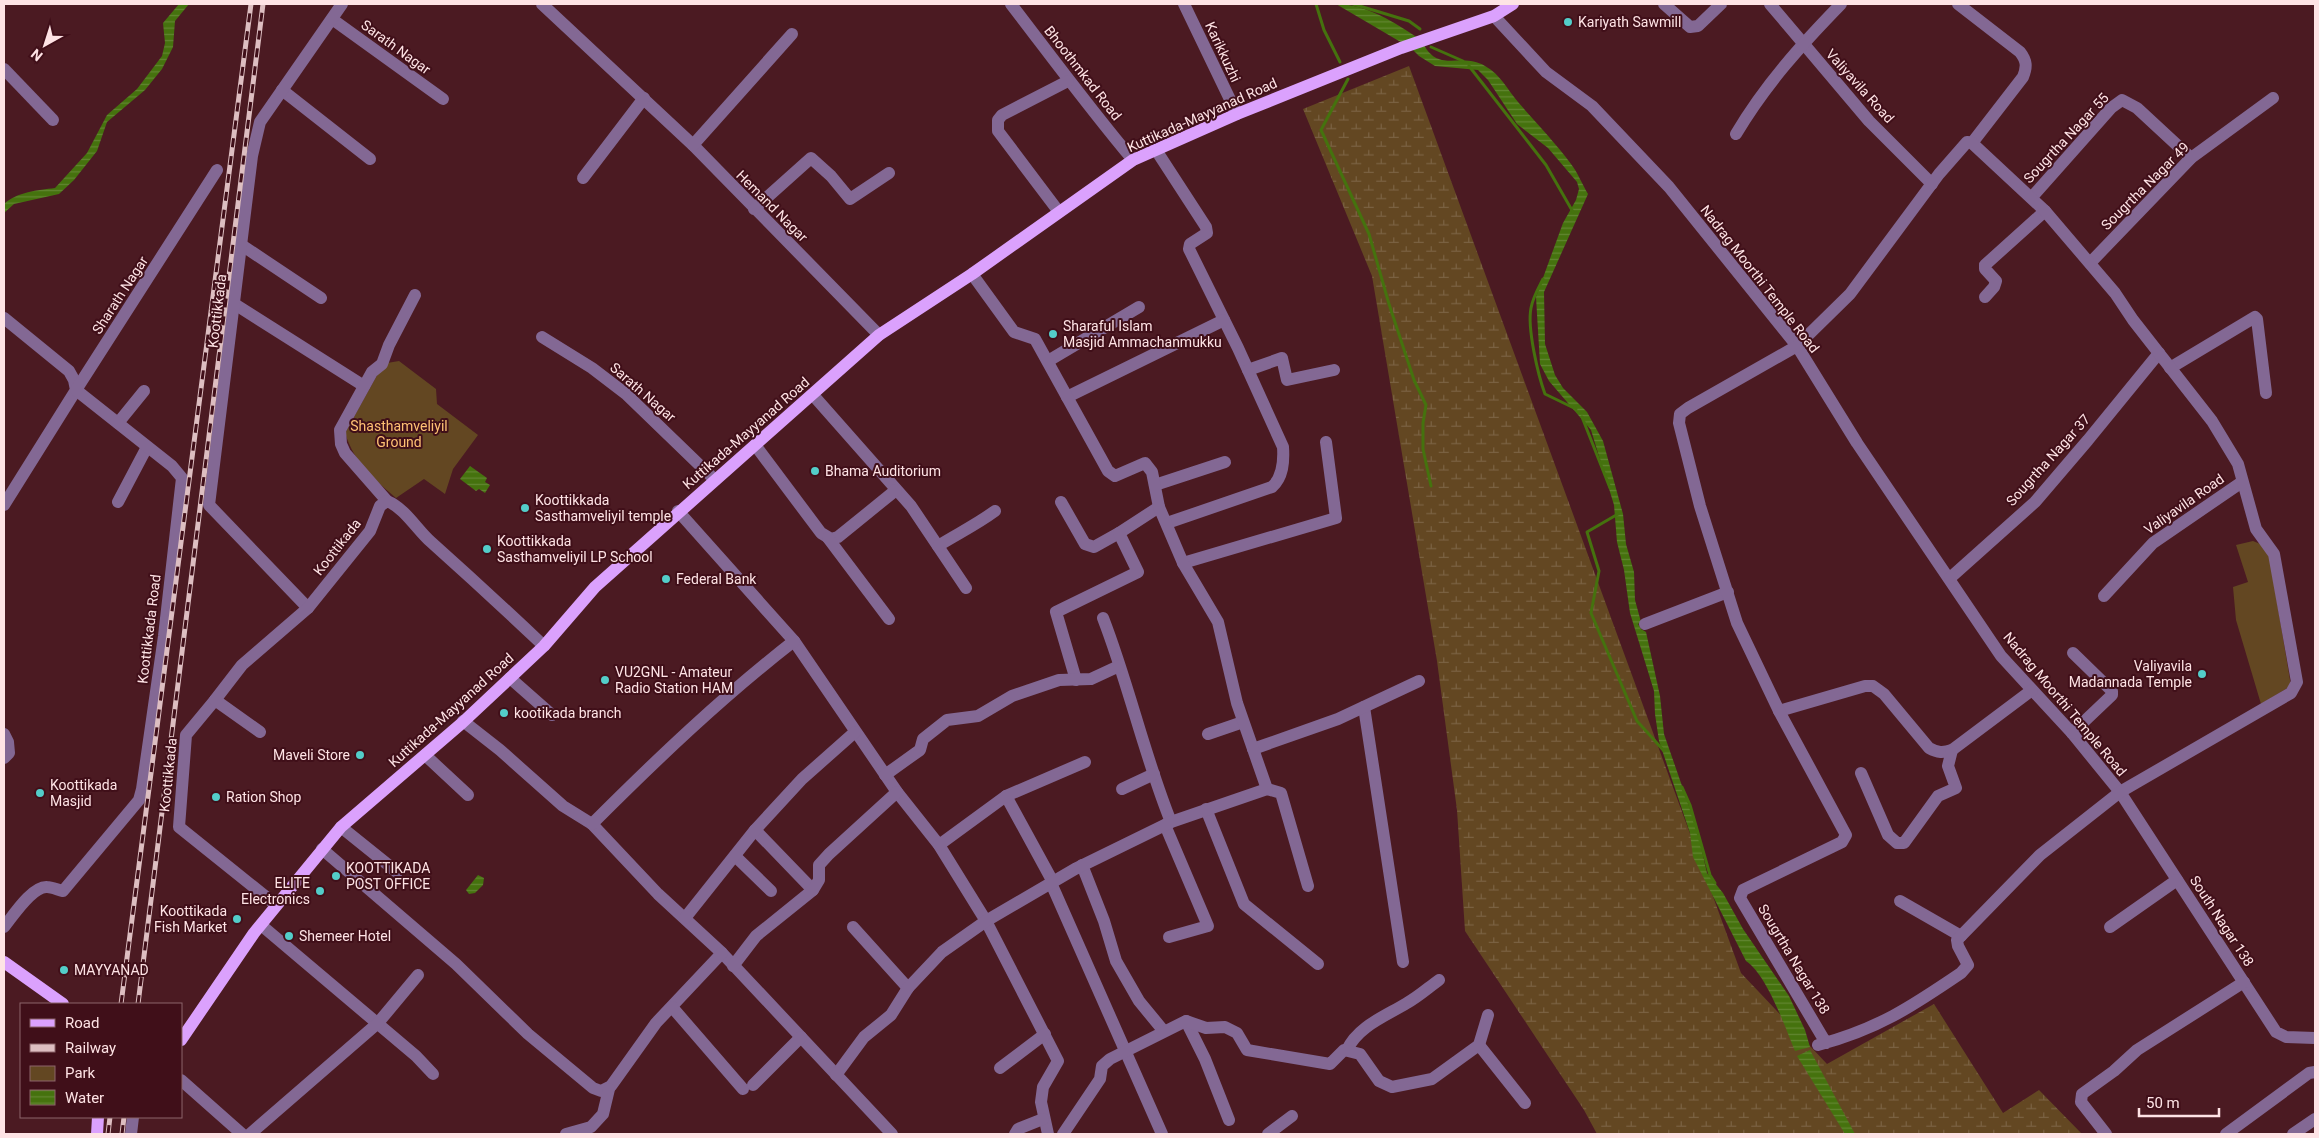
<svg xmlns="http://www.w3.org/2000/svg" width="2319" height="1138" viewBox="0 0 2319 1138" font-family="Roboto,sans-serif">
  <style>
    .wetland { fill: url(#wetland-marsh) }
    .park { fill: #634722 }
    .water { fill: url(#water-rules) }
    .lines { fill: none; stroke-linecap: round; stroke-linejoin: round }
    .stream { stroke: #45720e; stroke-width: 3 }
    .minor { stroke: #836894; stroke-width: 12 }
    .major { stroke: #dba1fd; stroke-width: 12 }
    .rail-casing { stroke: #ddbec1; stroke-width: 5 }
    .rail { stroke: #400f19; stroke-width: 3; stroke-dasharray: 9; stroke-linecap: butt }
    .poi-dot { fill: #53cdc9; stroke: #400f19; stroke-width: 2 }
    .labels { text-anchor: middle; dominant-baseline: central; stroke-width: 4; stroke-linejoin: round; paint-order: stroke }
    .poi-label { font-size: 14px; fill: #fee3e5; stroke: #400f19; text-anchor: start }
    .street-label { font-size: 14px; fill: #fee3e5; stroke: #400f19 }
    .park-label { font-size: 14px; fill: #fec274; stroke: #400f19 }
  </style>
  <defs>
    <pattern id="wetland-marsh" width="20" height="14" patternUnits="userSpaceOnUse" patternTransform="scale(1.25)"><rect width="20" height="14" fill="#634722"/><path d="M1 5h8M5 5V1M11 12h8M15 12V8" fill="none" stroke="#7a6142"/></pattern>
    <pattern id="water-rules" width="6" height="5" patternUnits="userSpaceOnUse" patternTransform="scale(1.25)"><rect width="6" height="5" fill="#45720e"/><path d="M0 2.5h6" fill="none" stroke="#618631"/></pattern>
  </defs>
  <rect width="100%" height="100%" fill="#4b1a22"/>
  <polygon class="wetland" points="1409,66 1741,973 1827,1064 1934,1004 2003,1113 2039,1090 2082,1134 1597,1134 1584,1110 1465,931 1457,810 1437,661 1372,276 1303,109"/>
  <g class="park">
    <path d="M399,361l37,28 1,15 41,31 -25,34 -8,25 -21,-15 -28,19c-23,-20 -41,-34 -51,-65l35,-63 7,-7z"/>
    <polygon points="2253,541 2263,545 2269,554 2291,686 2261,704 2236,620 2233,587 2248,582 2236,545"/>
  </g>
  <g class="water">
    <path d="M179,4h10l-14,17 -2,26 -11,22 -17,21 -38,32 -10,29 -23,29 -15,14 -45,10 -10,9v-9c13,-12 34,-14 51,-16l32,-35 20,-38 30,-26 25,-33 3,-13 -2,-20z"/>
    <path d="M1336,4c30,0 58,18 82,34l-14,6z"/>
    <path d="M1424,45c15,28 38,7 61,21 16,9 22,23 33,36 18,21 37,40 53,62 7,9 11,20 17,30l-44,98 1,52 10,31 8,13 24,24 16,29 20,73 3,30 8,28 1,28 6,22 -3,2 3,5 5,3 14,64 4,38 33,95 10,44 16,20 20,36 46,67 16,34 5,17 -15,4c-10,-24 -28,-76 -49,-90l-53,-104 -3,-24 -31,-92 -4,-27 -1,-23 -24,-78 -6,-43 -7,-28 -3,-37 -23,-75 -42,-49 -9,-17 -4,-67 27,-74 13,-23 3,-11 -2,-7 -29,-34 -31,-24 -29,-44 -10,-10 -43,-4 -16,-10 -6,-6z"/>
    <polygon points="470,466 487,478 485,482 490,485 485,493 479,489 476,491 460,479"/>
    <polygon points="478,875 484,878 483,885 475,893 469,894 466,890"/>
    <polygon points="1810,1050 1855,1134 1845,1134 1797,1056"/>
  </g>
  <g class="lines">
    <g class="stream">
      <polyline points="1316,4 1324,30 1340,62"/>
      <polyline points="1353,4 1409,21 1420,29"/>
      <polyline points="1431,47 1463,61"/>
      <polyline points="1469,66 1546,165 1573,212"/>
      <polyline points="1348,79 1321,130 1369,234 1389,304 1414,380 1426,405 1423,423 1423,449 1431,486"/>
      <path d="M1543,279c-5,10 -10,18 -12,29 -4,20 7,67 14,86l31,15"/>
      <polyline points="1582,417 1610,488"/>
      <polyline points="1618,514 1587,532 1599,571 1591,613 1637,721 1664,751"/>
      <polyline points="1682,787 1690,805 1710,875 1715,883"/>
    </g>
    <g class="minor">
      <polyline points="542,4 693,145 879,335"/>
      <path d="M1011,4c40,52 79,105 122,156"/>
      <polyline points="1184,4 1237,114"/>
      <polyline points="1664,4 1690,27 1698,26 1721,4"/>
      <polyline points="1770,4 1869,121 1932,184"/>
      <path d="M1958,4l62,48c7,9 7,15 3,25l-51,66"/>
      <polyline points="1494,16 1546,72 1592,106 1669,187 1797,346 1857,443 2001,656 2072,733 2120,792 2276,1032 2286,1037 2315,1038"/>
      <polyline points="332,19 443,99"/>
      <polyline points="4,69 53,120"/>
      <polyline points="282,90 370,159"/>
      <path d="M1736,134c29,-49 65,-89 105,-130"/>
      <polyline points="693,145 792,34"/>
      <path d="M1156,150l50,77 1,6 -17,11 -1,5 49,99 45,99c1,15 0,30 -11,40l-105,36"/>
      <polyline points="583,178 644,98"/>
      <polyline points="2032,197 2111,108 2122,100 2137,108 2191,158"/>
      <polyline points="754,209 811,158 831,176 850,199 889,173"/>
      <polyline points="1059,212 998,131 998,120 1002,115 1068,81"/>
      <polyline points="240,244 321,298"/>
      <polyline points="2090,263 2191,158 2273,98"/>
      <polyline points="1985,297 1994,287 1996,281 1985,269 1985,265 2045,211"/>
      <polyline points="233,303 364,386"/>
      <polyline points="4,318 69,371 74,380 76,390 4,505"/>
      <polyline points="542,337 592,368 626,394 715,480"/>
      <polyline points="1048,361 1139,307"/>
      <polyline points="2170,368 2255,317 2257,319 2266,393"/>
      <polyline points="1248,370 1282,358 1287,380 1334,370"/>
      <polyline points="813,395 911,506 966,588"/>
      <polyline points="1067,397 1224,320"/>
      <polyline points="118,423 144,391"/>
      <polyline points="755,445 821,533 831,539 838,537 896,490"/>
      <polyline points="1155,485 1225,462"/>
      <polyline points="387,501 345,453 341,444 340,430 372,372 382,364 389,345 415,295"/>
      <polyline points="118,502 147,447"/>
      <polyline points="1061,502 1085,544 1094,547 1119,533"/>
      <polyline points="678,511 794,641 897,792 939,845 986,921 1058,1061 1043,1087 1041,1102 1048,1134"/>
      <polyline points="828,538 889,619"/>
      <path d="M938,546c19,-12 38,-21 57,-35"/>
      <polyline points="1183,563 1336,518 1326,442"/>
      <polyline points="1950,578 2035,502 2088,440 2159,353"/>
      <polyline points="2104,596 2153,543 2242,482"/>
      <polyline points="308,608 209,505 252,156 260,122 342,4"/>
      <path d="M1103,618c26,67 41,137 68,204"/>
      <polyline points="1645,624 1728,592"/>
      <polyline points="510,678 552,715"/>
      <polyline points="1076,680 1056,612 1138,572 1119,533 1159,507"/>
      <polyline points="215,700 186,735 179,827 276,905"/>
      <polyline points="1364,707 1403,962"/>
      <path d="M1779,711l86,-25h8l11,8 45,54c9,5 14,5 23,2l80,-60"/>
      <polyline points="463,721 500,750 563,806 592,824 658,894 722,953 892,1134"/>
      <path d="M260,732l-45,-32 27,-35 66,-57 62,-77 10,-25 7,-5c18,7 30,29 44,41 38,34 76,69 113,104"/>
      <polyline points="2072,733 2112,695 2112,691 2073,653"/>
      <polyline points="4,734 8,742 9,753 4,758"/>
      <polyline points="1208,734 1243,722"/>
      <polyline points="1253,749 1338,719 1419,681"/>
      <polyline points="425,755 468,795"/>
      <polyline points="1861,773 1888,835 1897,843 1904,843 1938,796 1956,788 1948,766 1952,750"/>
      <polyline points="885,775 920,750 923,739 947,720 978,716 1012,696 1059,680 1091,679 1119,666"/>
      <polyline points="1122,789 1154,774"/>
      <polyline points="1267,789 1281,793 1308,886"/>
      <polyline points="1006,796 1053,882"/>
      <polyline points="1206,809 1244,904 1318,964"/>
      <path d="M592,824c65,-65 130,-127 202,-183"/>
      <polyline points="1165,825 1208,926 1169,937"/>
      <polyline points="341,827 397,872"/>
      <polyline points="755,830 813,890"/>
      <polyline points="939,845 1006,796 1085,762"/>
      <polyline points="322,849 456,964 528,1034 593,1088 601,1091 611,1086 656,1023 722,953"/>
      <polyline points="735,856 771,891"/>
      <polyline points="1082,865 1104,921 1116,961 1139,1001 1162,1029"/>
      <polyline points="1051,883 1162,1134"/>
      <polyline points="1900,901 1961,936"/>
      <polyline points="685,918 755,830 802,779 855,732"/>
      <polyline points="261,925 416,1056 433,1074"/>
      <path d="M4,927c9,-11 28,-41 43,-40 5,0 11,3 16,4l76,-91 3,-11 22,-153 18,-158 -10,-12 -96,-76 141,-220"/>
      <polyline points="853,927 908,988"/>
      <polyline points="2110,927 2177,880"/>
      <polyline points="733,966 756,936 813,890 819,880 819,865 829,854 897,792"/>
      <polyline points="672,1007 743,1089"/>
      <polyline points="1186,1021 1205,1059 1229,1120"/>
      <polyline points="1479,1045 1525,1103"/>
      <path d="M1818,1045c60,-16 93,-38 143,-72l7,-8 -10,-19 -1,-6 83,-85 80,-63 171,-99 6,-11 -23,-128 -18,-25 -18,-65 -26,-43 -79,-101 -18,-27 -70,-82 -73,-68 -5,-1 -28,32 -89,120 -53,52 -109,62 -8,6 -1,9 21,83 37,117 42,88 67,124 -4,7 -99,48 -3,8 86,145"/>
      <path d="M1347,1050c11,-24 39,-34 60,-47 11,-6 21,-15 32,-23"/>
      <polyline points="1000,1068 1045,1034"/>
      <polyline points="836,1075 864,1037 891,1015 908,988 942,952 986,921 1075,869 1171,822 1267,789 1237,703 1218,622 1183,563 1159,507 1152,472 1145,463 1115,476 1108,471 1035,339 1014,332 972,274"/>
      <polyline points="181,1080 242,1134"/>
      <polyline points="753,1085 801,1037"/>
      <polyline points="131,1134 133,1117"/>
      <polyline points="250,1134 378,1023 418,975"/>
      <polyline points="566,1134 591,1127 603,1114 609,1089"/>
      <polyline points="1015,1134 1018,1129 1043,1119"/>
      <polyline points="1063,1134 1100,1079 1102,1066 1110,1059 1186,1021 1206,1028 1225,1027 1237,1033 1247,1050 1330,1064 1344,1050 1360,1054 1379,1081 1392,1087 1432,1079 1479,1045 1488,1015"/>
      <polyline points="1268,1134 1292,1116"/>
      <polyline points="2106,1134 2081,1102 2082,1094 2114,1071 2137,1050 2244,982"/>
      <polyline points="2226,1134 2309,1073 2315,1072"/>
      <polyline points="2293,1134 2315,1119"/>
    </g>
    <g class="major">
      <polyline points="4,962 63,1004"/>
      <polyline points="181,1040 254,933 341,827 462,723 544,646 595,587 879,335 972,274 1133,160 1237,114 1401,48 1494,16 1513,4"/>
      <polyline points="97,1134 98,1117"/>
    </g>
    <defs>
      <g id="rail">
        <polyline points="121,1004 251,4"/>
        <polyline points="138,1004 263,4"/>
        <polyline points="108,1134 110,1117"/>
        <polyline points="122,1134 124,1117"/>
      </g>
    </defs>
    <use href="#rail" class="rail-casing"/>
    <use href="#rail" class="rail"/>
  </g>
  <g class="poi-dot">
    <circle cx="1568" cy="22" r="5"/>
    <circle cx="1053" cy="334" r="5"/>
    <circle cx="815" cy="471" r="5"/>
    <circle cx="525" cy="508" r="5"/>
    <circle cx="487" cy="549" r="5"/>
    <circle cx="666" cy="579" r="5"/>
    <circle cx="2202" cy="674" r="5"/>
    <circle cx="605" cy="680" r="5"/>
    <circle cx="504" cy="713" r="5"/>
    <circle cx="360" cy="755" r="5"/>
    <circle cx="40" cy="793" r="5"/>
    <circle cx="216" cy="797" r="5"/>
    <circle cx="336" cy="876" r="5"/>
    <circle cx="320" cy="891" r="5"/>
    <circle cx="237" cy="919" r="5"/>
    <circle cx="289" cy="936" r="5"/>
    <circle cx="64" cy="970" r="5"/>
  </g>
  <g class="labels">
    <g class="poi-label">
      <text x="1578" y="22">Kariyath Sawmill</text>
      <text x="1063" y="326">Sharaful Islam<tspan x="1063" dy="16">Masjid Ammachanmukku</tspan></text>
      <text x="825" y="471">Bhama Auditorium</text>
      <text x="535" y="500">Koottikkada<tspan x="535" dy="16">Sasthamveliyil temple</tspan></text>
      <text x="497" y="541">Koottikkada<tspan x="497" dy="16">Sasthamveliyil LP School</tspan></text>
      <text x="676" y="579">Federal Bank</text>
      <text x="2192" y="666" text-anchor="end">Valiyavila<tspan x="2192" dy="16">Madannada Temple</tspan></text>
      <text x="615" y="672">VU2GNL - Amateur<tspan x="615" dy="16">Radio Station HAM</tspan></text>
      <text x="514" y="713">kootikada branch</text>
      <text x="350" y="755" text-anchor="end">Maveli Store</text>
      <text x="50" y="785">Koottikada<tspan x="50" dy="16">Masjid</tspan></text>
      <text x="226" y="797">Ration Shop</text>
      <text x="346" y="868">KOOTTIKADA<tspan x="346" dy="16">POST OFFICE</tspan></text>
      <text x="310" y="883" text-anchor="end">ELITE<tspan x="310" dy="16">Electronics</tspan></text>
      <text x="227" y="911" text-anchor="end">Koottikada<tspan x="227" dy="16">Fish Market</tspan></text>
      <text x="299" y="936">Shemeer Hotel</text>
      <text x="74" y="970">MAYYANAD</text>
    </g>
    <g class="street-label">
      <text transform="translate(396 47) rotate(36)">Sarath Nagar</text>
      <text transform="translate(1223 52) rotate(65)">Karikkuzhi</text>
      <text transform="translate(1083 73) rotate(52)">Bhoothmkad Road</text>
      <text transform="translate(1860 86) rotate(48)">Valiyavila Road</text>
      <text transform="translate(1202 115) rotate(-24)">Kuttikada-Mayyanad Road</text>
      <text transform="translate(2066 138) rotate(-47)">Sougrtha Nagar 55</text>
      <text transform="translate(2145 186) rotate(-45)">Sougrtha Nagar 49</text>
      <text transform="translate(772 206) rotate(45)">Hemand Nagar</text>
      <text transform="translate(1760 279) rotate(52)">Nadrag Moorthi Temple Road</text>
      <text transform="translate(120 295) rotate(-57)">Sharath Nagar</text>
      <text transform="translate(217 311) rotate(-83)">Koottikkada</text>
      <text transform="translate(643 392) rotate(41)">Sarath Nagar</text>
      <text transform="translate(746 433) rotate(-41)">Kuttikada-Mayyanad Road</text>
      <text transform="translate(2048 460) rotate(-48)">Sougrtha Nagar 37</text>
      <text transform="translate(2184 504) rotate(-35)">Valiyavila Road</text>
      <text transform="translate(337 547) rotate(-52)">Koottikada</text>
      <text transform="translate(149 629) rotate(-83)">Koottikkada Road</text>
      <text transform="translate(2065 704) rotate(50)">Nadrag Moorthi Temple Road</text>
      <text transform="translate(451 710) rotate(-42)">Kuttikada-Mayyanad Road</text>
      <text transform="translate(168 775) rotate(-84)">Koottikkada</text>
      <text transform="translate(2222 921) rotate(57)">South Nagar 138</text>
      <text transform="translate(1794 959) rotate(59)">Sougrtha Nagar 138</text>
    </g>
    <g class="park-label">
      <text x="399" y="426">Shasthamveliyil<tspan x="399" dy="16">Ground</tspan></text>
    </g>
  </g>
  <rect width="2319" height="1138" fill="none" stroke="#fee3e5" stroke-width="10"/>
  <rect x="20" y="1003" width="162" height="115" fill="#400f19" stroke="#8c646b"/>
  <rect x="30" y="1019" width="25" height="8" fill="#dba1fd" stroke="#8c646b"/>
  <text x="65" y="1028" font-size="15" fill="#fee3e5">Road</text>
  <rect x="30" y="1044" width="25" height="8" fill="#ddbec1" stroke="#8c646b"/>
  <text x="65" y="1053" font-size="15" fill="#fee3e5">Railway</text>
  <rect x="30" y="1066" width="25" height="15" fill="#634722" stroke="#8c646b"/>
  <text x="65" y="1078" font-size="15" fill="#fee3e5">Park</text>
  <rect x="30" y="1090" width="25" height="15" fill="url(#water-rules)" stroke="#8c646b"/>
  <text x="65" y="1103" font-size="15" fill="#fee3e5">Water</text>
  <g transform="translate(45 45) rotate(219)" stroke="#400f19" stroke-width="4" paint-order="stroke">
  <path d="M0-4L9 19L0 12L-9 19Z" fill="#fee3e5"/>
  <text y="-8" font-size="14" font-weight="bold" text-anchor="middle" fill="#fee3e5">N</text>
  </g>
  <path d="M2139 1108v8h80v-8" fill="none" stroke="#fee3e5" stroke-width="2.5"/>
  <text x="2146" y="1108" font-size="15" fill="#fee3e5" stroke="#400f19" stroke-width="4" paint-order="stroke">50 m</text>
</svg>
